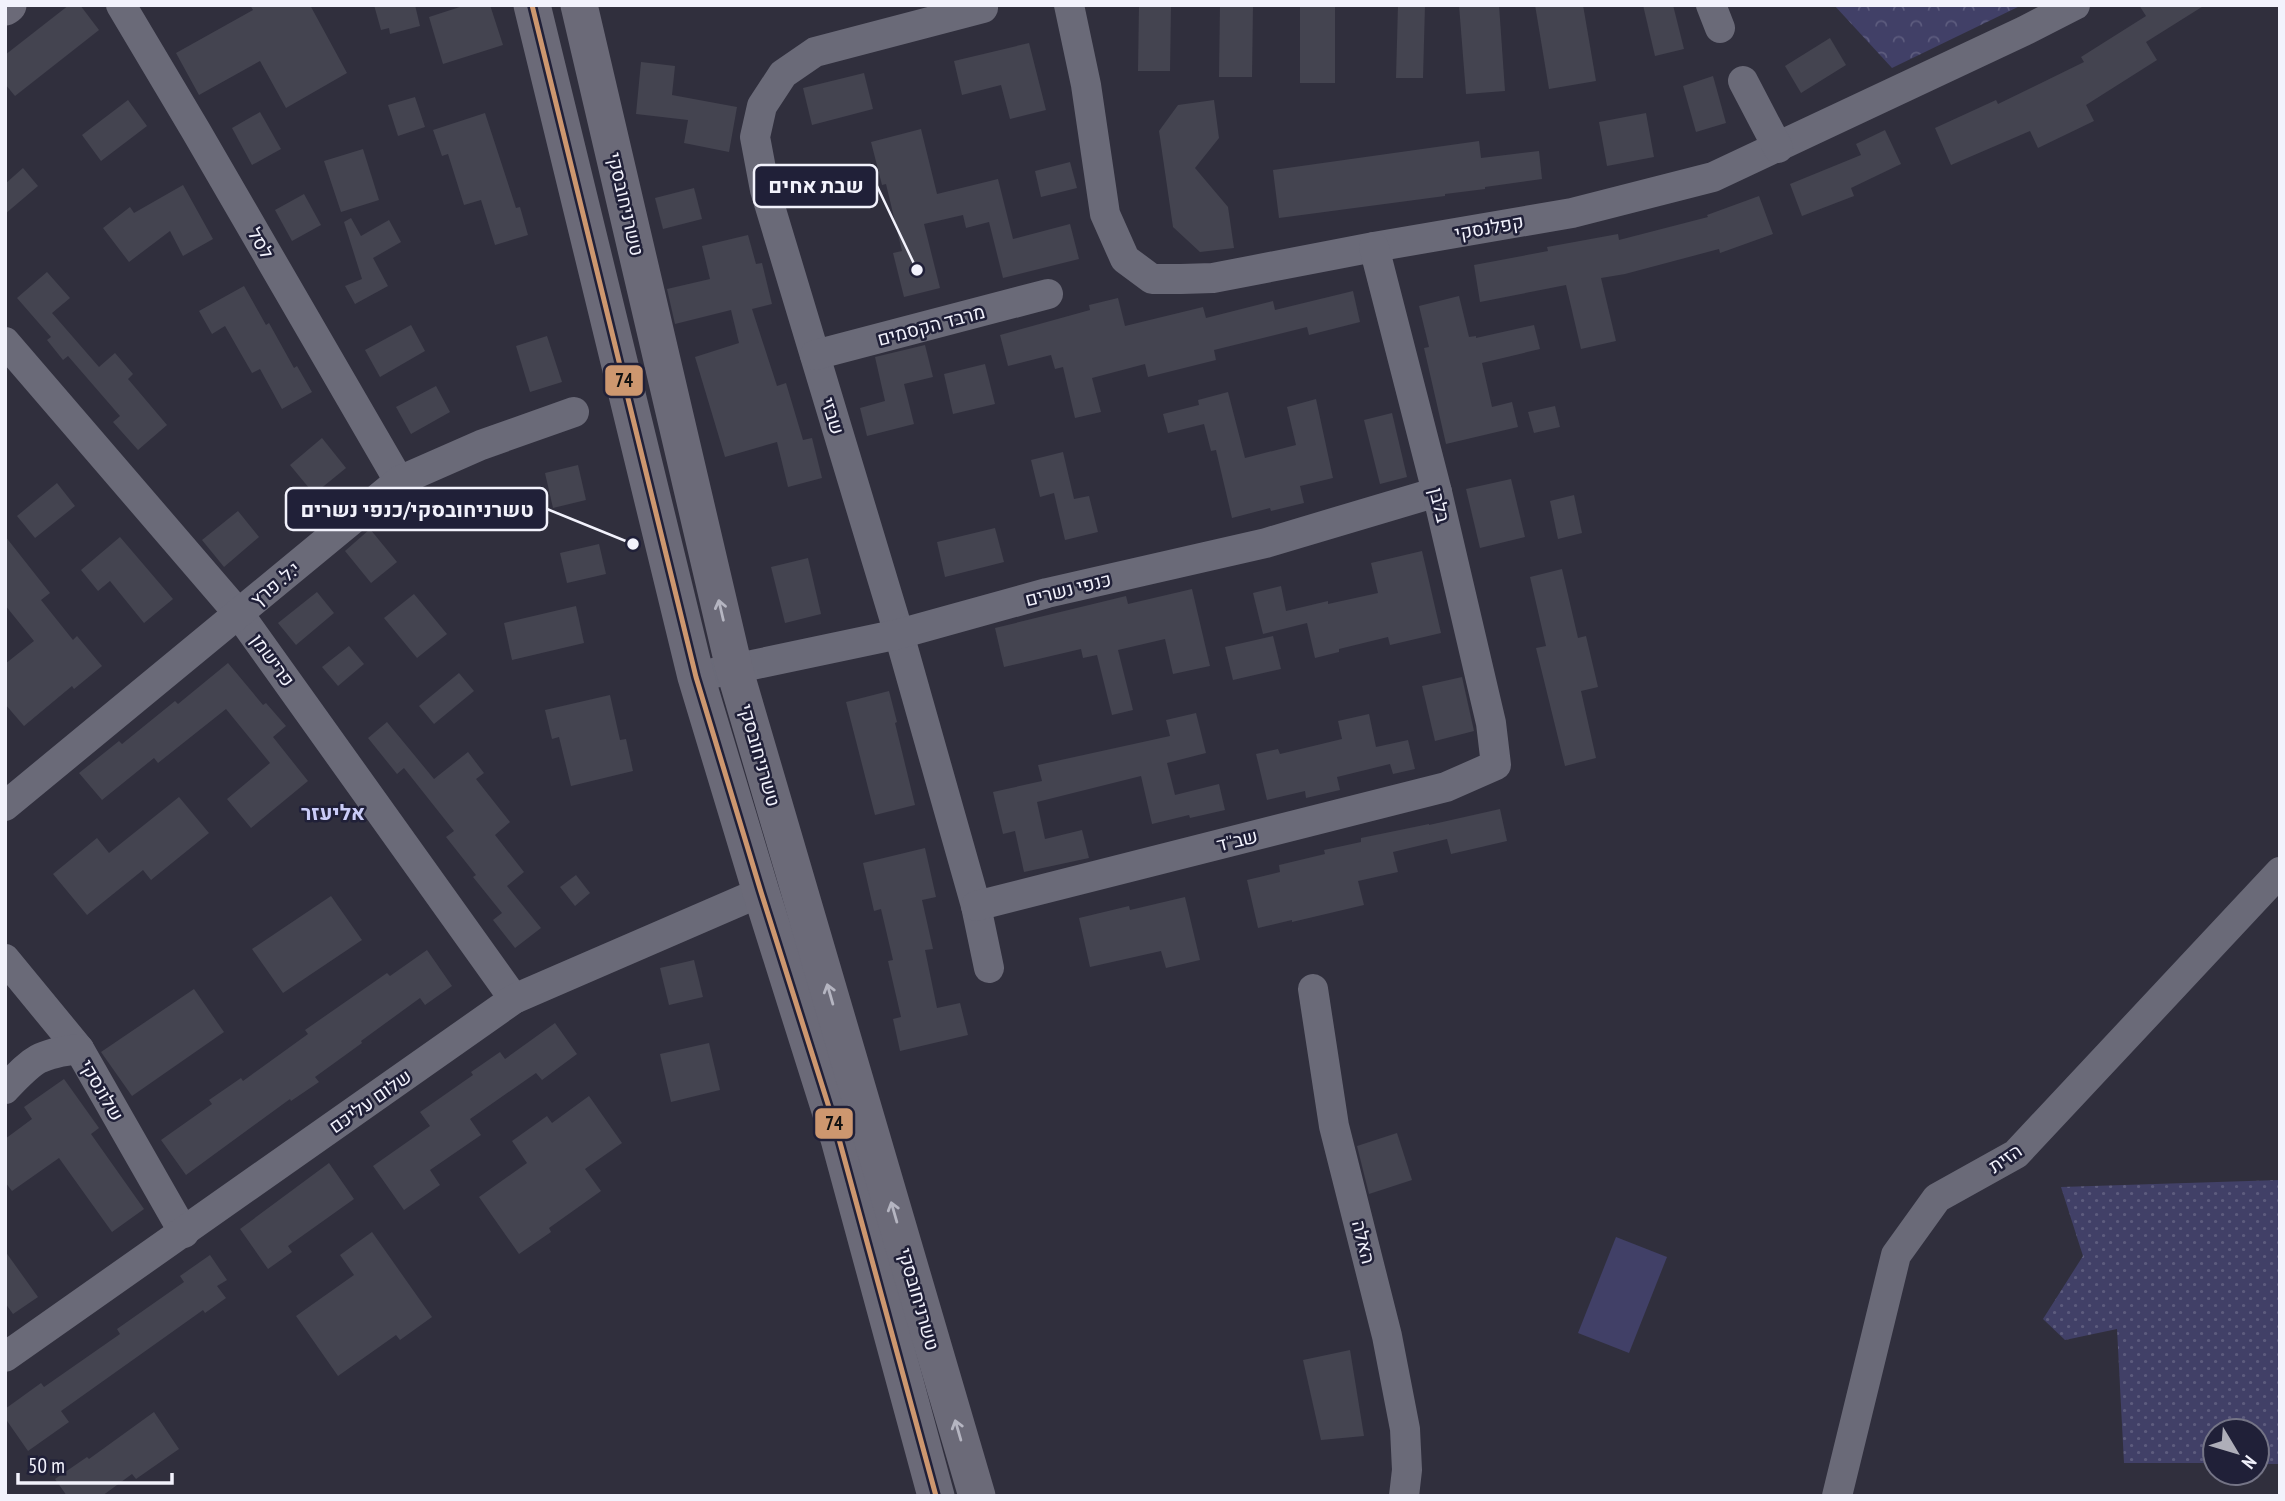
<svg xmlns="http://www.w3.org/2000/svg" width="2285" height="1501" viewBox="0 0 2285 1501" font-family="'PT Sans Narrow',Heebo,sans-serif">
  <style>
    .grass { fill: url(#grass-dots) }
    .park { fill: url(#park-crowns) }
    .pitch { fill: #414067 }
    .building { fill: #444450 }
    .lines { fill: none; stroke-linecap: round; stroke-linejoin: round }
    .minor { stroke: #6a6a78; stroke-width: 30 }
    .major { stroke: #6b6a78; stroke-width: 37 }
    .bus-1-casing { stroke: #202038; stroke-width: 10 }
    .bus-1 { stroke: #cd976f; stroke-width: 5 }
    .oneway { stroke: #b5b5c1 }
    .labels { text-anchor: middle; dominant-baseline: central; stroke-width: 5; stroke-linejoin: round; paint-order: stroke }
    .street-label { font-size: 19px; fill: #f2f2fc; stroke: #202038 }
    .neighbourhood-label { font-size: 21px; font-weight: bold; fill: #caccf7; stroke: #202038 }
    .leader { fill: none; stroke: #f2f2fc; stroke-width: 2.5 }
    .callout-dot { fill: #f2f2fc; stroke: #202038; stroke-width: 2.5 }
    .callout { fill: #202038; stroke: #f2f2fc; stroke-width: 2.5 }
    .callout-label { font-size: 21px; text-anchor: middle; font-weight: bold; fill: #f2f2fc }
    .line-badge { stroke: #202038; stroke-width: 2.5 }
    .pale-badge-label { font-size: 19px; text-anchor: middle; font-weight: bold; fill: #111 }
  </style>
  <defs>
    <pattern id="grass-dots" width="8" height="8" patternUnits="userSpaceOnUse" patternTransform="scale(1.75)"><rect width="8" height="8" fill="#414067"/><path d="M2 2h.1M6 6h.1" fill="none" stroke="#5d5c7e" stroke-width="1.8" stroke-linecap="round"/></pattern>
    <pattern id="park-crowns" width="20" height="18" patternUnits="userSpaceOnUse" patternTransform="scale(1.75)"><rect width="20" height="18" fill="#414067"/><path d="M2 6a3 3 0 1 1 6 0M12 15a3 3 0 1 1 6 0" fill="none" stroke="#5d5c7e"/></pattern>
  </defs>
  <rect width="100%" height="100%" fill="#302f3d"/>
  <polygon class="grass" points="2280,1180 2280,1464 2257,1464 2257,1431 2215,1431 2215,1463 2124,1463 2117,1329 2065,1340 2043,1319 2083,1256 2061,1187"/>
  <polygon class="park" points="1834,5 2022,5 1892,68"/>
  <polygon class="pitch" points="1616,1237 1667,1257 1629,1353 1578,1333"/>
  <g class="building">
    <polygon points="69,5 80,5 99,30 15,96 5,84 5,55"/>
    <polygon points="250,5 310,5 347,73 286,108 260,61 199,95 176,53 253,10"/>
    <polygon points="374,5 415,5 420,26 390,34 389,28 381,30"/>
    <polygon points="466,5 490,5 503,45 443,64 429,17"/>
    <polygon points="1139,5 1171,5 1170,71 1138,71"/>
    <polygon points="1220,5 1253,5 1252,77 1219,77"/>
    <rect x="1300" y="5" width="35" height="78"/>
    <polygon points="1398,5 1425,5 1423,78 1396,78"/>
    <polygon points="1459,5 1499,5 1505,91 1466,94"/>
    <polygon points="1535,5 1583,5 1596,81 1549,89"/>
    <polygon points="1643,5 1673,5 1684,49 1655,56"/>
    <polygon points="2139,5 2205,5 2146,42 2157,60 2086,105 2094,121 2038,148 2030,131 1951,165 1935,128 1996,100 1998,104 2084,62 2081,57 2146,16"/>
    <polygon points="1830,38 1846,65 1801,93 1785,66"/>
    <polygon points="1029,43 1046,110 1010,119 1001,85 962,95 954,61"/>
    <polygon points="641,62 675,66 672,95 737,107 729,152 684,143 688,120 636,114"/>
    <polygon points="864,73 873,109 812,125 803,88"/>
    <polygon points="1713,76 1726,123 1696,132 1683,86"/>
    <polygon points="415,97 425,127 398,136 388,105"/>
    <polygon points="128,100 147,126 101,161 82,135"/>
    <polygon points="1214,100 1219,138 1195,168 1228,207 1234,248 1200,252 1173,227 1159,131 1178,105"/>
    <polygon points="260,112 281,149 252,165 232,128"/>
    <polygon points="485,113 516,208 520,207 528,235 495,245 481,200 464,205 448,154 442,156 433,130"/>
    <polygon points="1646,113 1654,157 1607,166 1599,122"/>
    <polygon points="921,129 937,194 998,179 1013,239 1070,224 1079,259 1003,278 989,222 966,228 963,215 924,224 940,288 904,297 893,253 902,251 886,184 882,185 871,142"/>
    <polygon points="1885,130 1901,164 1851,188 1854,196 1802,216 1790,184 1861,155 1856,144"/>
    <polygon points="1479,141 1481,158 1539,151 1542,179 1485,187 1485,189 1445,194 1445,196 1279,218 1273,170"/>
    <polygon points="363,149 379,200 341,212 324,161"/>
    <polygon points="1070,162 1077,188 1041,197 1035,171"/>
    <polygon points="23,168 38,186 5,214 5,184"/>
    <polygon points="183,185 213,239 183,256 170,231 129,262 103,228 130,207 134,213"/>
    <polygon points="694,188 702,219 663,229 655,198"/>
    <polygon points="304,194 321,225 292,241 275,210"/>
    <polygon points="1759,196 1773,234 1720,253 1719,249 1625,274 1601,278 1616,341 1581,349 1566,285 1480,302 1474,265 1548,251 1547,247 1618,234 1619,240 1708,217 1707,215"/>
    <polygon points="351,218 361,236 389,220 401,242 373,258 388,286 355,304 345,286 362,279 344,222"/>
    <polygon points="748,235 756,264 762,263 772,304 752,309 777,386 786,383 803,440 812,438 822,478 788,487 777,442 725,457 695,357 739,343 731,310 675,324 667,289 710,279 702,246"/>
    <polygon points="47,272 70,298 52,313 99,367 115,353 133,374 128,379 167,425 138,450 113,422 120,416 68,356 63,360 47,340 51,337 17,298"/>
    <polygon points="244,286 266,325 269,323 294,368 297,366 312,392 282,409 260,369 252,373 225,326 212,334 199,311"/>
    <polygon points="1353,291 1360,322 1309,335 1307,327 1214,350 1216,360 1148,377 1145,364 1092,378 1101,412 1075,418 1063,367 1055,369 1051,355 1008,366 1000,335 1090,310 1089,305 1118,298 1125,326 1203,307 1206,318 1273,301 1275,310"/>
    <polygon points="1459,296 1469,337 1476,336 1476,338 1534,325 1540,349 1482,363 1492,407 1512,402 1518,427 1446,444 1424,348 1429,347 1419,306"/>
    <polygon points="411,325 425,351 380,377 365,350"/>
    <polygon points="547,336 562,382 530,392 516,346"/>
    <polygon points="925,345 933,377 904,384 914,424 867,436 860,408 885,401 875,357"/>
    <polygon points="985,364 995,404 953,414 944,374"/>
    <polygon points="436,386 450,412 411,434 396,407"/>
    <polygon points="1228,392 1245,458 1296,445 1287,407 1316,399 1333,478 1300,486 1304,503 1271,511 1270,508 1232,518 1216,450 1211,451 1204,424 1168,433 1163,414 1199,405 1198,400"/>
    <polygon points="1555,406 1560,427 1534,433 1528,412"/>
    <polygon points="1392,413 1407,477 1380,484 1364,420"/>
    <polygon points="322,438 346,468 314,494 290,465"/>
    <polygon points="1063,452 1074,499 1089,496 1098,532 1065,540 1054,493 1040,497 1031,460"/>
    <polygon points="578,465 586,500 553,508 545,473"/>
    <polygon points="1511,479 1525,537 1480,548 1466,489"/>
    <polygon points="57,483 75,506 35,538 17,516"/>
    <polygon points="1574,495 1582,533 1558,539 1550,501"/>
    <polygon points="238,511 259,537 224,567 202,540"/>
    <polygon points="995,528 1004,562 945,577 937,542"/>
    <polygon points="370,529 397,562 371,583 345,551"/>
    <polygon points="5,536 50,593 41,600 73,640 77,636 102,666 74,689 72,686 24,726 5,704 5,664 34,641 5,605"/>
    <polygon points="120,537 173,599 144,623 110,581 98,591 81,570"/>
    <polygon points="599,544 606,574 567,583 560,553"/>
    <polygon points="1422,551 1441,633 1390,645 1388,637 1339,649 1339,652 1315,658 1307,623 1263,634 1253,593 1281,586 1286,611 1328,601 1328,604 1378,593 1371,563"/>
    <polygon points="808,558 821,614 785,623 771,567"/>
    <polygon points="1562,569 1578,638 1586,636 1598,687 1581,691 1596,758 1565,766 1536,648 1546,646 1530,577"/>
    <polygon points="1192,589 1210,666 1173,674 1165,639 1118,650 1133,710 1112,715 1097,655 1083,658 1081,649 1004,667 995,628 1126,596 1128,604"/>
    <polygon points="317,592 334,613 296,645 278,623"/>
    <polygon points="414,594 447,634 417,658 384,618"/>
    <polygon points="576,606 584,643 512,660 504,623"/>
    <polygon points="1273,636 1281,669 1233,680 1225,647"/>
    <polygon points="349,646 364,664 338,686 322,667"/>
    <polygon points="228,663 263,705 266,703 286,726 273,737 308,781 251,828 227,799 270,763 226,709 158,763 154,758 102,800 79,773 119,741 122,744 175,701 178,704"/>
    <polygon points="459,673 474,691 434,724 419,706"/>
    <polygon points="1462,677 1474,731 1435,741 1422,686"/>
    <polygon points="889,691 897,722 895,723 915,805 875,815 846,702"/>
    <polygon points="610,695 620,740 626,739 633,771 571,786 559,737 552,739 545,710"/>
    <polygon points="1196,713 1206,753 1167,763 1175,795 1219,784 1225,810 1190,818 1189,815 1152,824 1141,776 1037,802 1045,839 1082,830 1089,858 1024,872 1015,831 1003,834 993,792 1042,781 1038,765 1170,736 1166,720"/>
    <polygon points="1369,714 1376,747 1408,740 1415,769 1393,774 1390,764 1337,777 1340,790 1306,798 1305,791 1267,800 1256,754 1278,749 1280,754 1342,739 1338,721"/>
    <polygon points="387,722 434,779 468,752 484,773 476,779 510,822 495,835 524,872 507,886 541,928 515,948 493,920 502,913 473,877 476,875 446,837 454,831 404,768 397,774 368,738"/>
    <polygon points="179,797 209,833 151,880 143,870 87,915 53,874 97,838 109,853"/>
    <polygon points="1500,809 1507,841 1451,854 1447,839 1393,852 1398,872 1358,881 1364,905 1292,922 1292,920 1258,928 1247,880 1280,872 1279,865 1325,854 1324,850 1361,842 1361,838 1429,824 1429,825"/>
    <polygon points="925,848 936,897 922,900 933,949 925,950 937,1008 960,1003 968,1035 900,1051 893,1019 901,1017 888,961 893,960 881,909 874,911 863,863"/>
    <polygon points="576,875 590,893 575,906 560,887"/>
    <polygon points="331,896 362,940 283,993 252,949"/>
    <polygon points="1185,897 1200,960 1166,968 1161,951 1090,967 1079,918 1129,906 1130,910"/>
    <polygon points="427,950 452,986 425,1005 420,998 361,1041 362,1043 315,1077 319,1082 291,1101 290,1099 186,1175 161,1140 212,1104 209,1100 241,1078 243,1081 308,1034 305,1030 387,973 390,976"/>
    <polygon points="694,960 703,997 669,1005 660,968"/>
    <polygon points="194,989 224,1032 132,1096 101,1052"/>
    <polygon points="555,1023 577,1054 542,1080 536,1073 470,1119 481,1135 430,1170 440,1185 404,1210 373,1166 430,1126 420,1112 473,1075 471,1072 500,1052 505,1059"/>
    <polygon points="709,1043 720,1090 671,1102 660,1054"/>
    <polygon points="64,1079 99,1128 91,1134 144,1209 112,1232 59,1158 12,1191 5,1182 5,1139 32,1119 24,1107"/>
    <polygon points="589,1096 622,1143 585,1169 601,1191 549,1228 551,1232 519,1254 479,1197 527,1163 512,1141 547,1116 552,1123"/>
    <polygon points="1397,1133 1412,1180 1369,1194 1357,1146"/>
    <polygon points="329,1163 354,1199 288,1246 292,1252 268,1269 240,1229"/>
    <polygon points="372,1232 432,1317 400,1340 396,1335 338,1376 296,1316 354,1275 340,1255"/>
    <polygon points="5,1251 38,1297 13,1314 5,1303"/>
    <polygon points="210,1255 227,1280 217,1286 226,1298 205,1313 203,1310 61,1411 69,1422 28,1451 5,1418 5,1409 41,1383 44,1387 120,1334 117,1329 184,1282 180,1276"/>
    <polygon points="1350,1350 1364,1436 1321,1440 1303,1360"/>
    <polygon points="154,1412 179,1449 136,1479 132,1474 102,1496 67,1496 55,1479 87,1457 89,1459"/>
  </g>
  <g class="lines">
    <g class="minor">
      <polyline points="121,5 196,131 399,481"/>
      <polyline points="1069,5 1086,85 1105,214 1125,259 1152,279 1181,279 1213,278 1374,247 1572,213 1713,177 2024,31 2075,5"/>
      <polyline points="1711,5 1720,28"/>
      <polyline points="983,8 815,52 783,74 762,106 755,137 765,190 899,634 976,906 989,968"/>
      <polyline points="1743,81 1778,148"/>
      <polyline points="5,342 239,614 514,999"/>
      <polyline points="815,355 1048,294"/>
      <polyline points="714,673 899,634 1047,593 1266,543 1437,492"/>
      <polyline points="5,806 399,481 481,445 574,412"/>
      <polyline points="976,906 1446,787 1496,765 1491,723 1437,492 1374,247"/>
      <polyline points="5,959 79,1049 184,1233"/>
      <polyline points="1313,989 1334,1126 1387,1336 1405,1429 1407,1470 1404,1496"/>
      <path d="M5,1089c28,-29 32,-35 74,-40"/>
      <polyline points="5,1357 514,999 761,892"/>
      <polyline points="1837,1496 1896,1255 1937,1198 2016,1154 2280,872"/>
    </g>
    <g class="major">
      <polyline points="532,5 696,677 761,892 839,1139 936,1496"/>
      <polyline points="579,5 734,668 977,1496"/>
      <polyline points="5,7 8,5"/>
    </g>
    <defs>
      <polyline id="bus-1" points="532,5 696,677 761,892 839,1139 936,1496"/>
    </defs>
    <use href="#bus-1" class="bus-1-casing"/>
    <use href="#bus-1" class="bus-1"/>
  </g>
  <defs><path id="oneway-shaft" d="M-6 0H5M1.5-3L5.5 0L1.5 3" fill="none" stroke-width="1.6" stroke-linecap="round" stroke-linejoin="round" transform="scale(1.75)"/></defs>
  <g class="oneway">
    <use href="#oneway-shaft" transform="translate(721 610) rotate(-103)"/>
    <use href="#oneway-shaft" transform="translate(830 994) rotate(-106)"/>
    <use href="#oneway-shaft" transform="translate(894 1212) rotate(-106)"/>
    <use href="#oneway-shaft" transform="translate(958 1430) rotate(-106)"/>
  </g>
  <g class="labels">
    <g class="street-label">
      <text transform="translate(626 204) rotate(77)">טשרניחובסקי</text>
      <text transform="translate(1489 227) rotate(-10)">קפלנסקי</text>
      <text transform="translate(261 243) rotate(60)">לסל</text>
      <text transform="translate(931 325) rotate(-15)">מרבד הקסמים</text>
      <text transform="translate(833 416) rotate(73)">שבזי</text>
      <text transform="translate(1440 505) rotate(76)">בלבן</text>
      <text transform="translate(275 584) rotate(-40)">י.ל. פרץ</text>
      <text transform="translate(1068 589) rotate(-14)">כנפי נשרים</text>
      <text transform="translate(273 660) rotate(54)">פרישמן</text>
      <text transform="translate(760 755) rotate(74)">טשרניחובסקי</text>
      <text transform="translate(1237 840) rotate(-14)">שב''ד</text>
      <text transform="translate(102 1090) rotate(60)">שלונסקי</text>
      <text transform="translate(370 1101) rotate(-35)">שלום עליכם</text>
      <text transform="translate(2005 1158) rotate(-34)">הזית</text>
      <text transform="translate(1364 1242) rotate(76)">האלה</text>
      <text transform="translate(919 1299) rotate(74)">טשרניחובסקי</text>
    </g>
    <g class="neighbourhood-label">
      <text x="333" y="812">אליעזר</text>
    </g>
  </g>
  <path class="leader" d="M917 270L877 186M633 544L547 509"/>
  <g class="callout-dot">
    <circle cx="917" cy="270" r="7"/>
    <circle cx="633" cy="544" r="7"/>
  </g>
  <g class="callout">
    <rect x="754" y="165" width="123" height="42" rx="7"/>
    <rect x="286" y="488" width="261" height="42" rx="7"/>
  </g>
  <g class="callout-label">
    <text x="816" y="193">שבת אחים</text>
    <text x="417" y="517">טשרניחובסקי/כנפי נשרים</text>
  </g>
  <g class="line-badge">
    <rect x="604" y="364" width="40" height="33" rx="7" fill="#cd976f"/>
    <rect x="814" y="1107" width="40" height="33" rx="7" fill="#cd976f"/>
  </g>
  <g class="pale-badge-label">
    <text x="624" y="387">74</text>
    <text x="834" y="1130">74</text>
  </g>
  <rect width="2285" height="1501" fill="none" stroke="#f2f2fc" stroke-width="14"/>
  <g transform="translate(2236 1452) rotate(128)"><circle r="33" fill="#202038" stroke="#747486" stroke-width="2"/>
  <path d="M0-5L12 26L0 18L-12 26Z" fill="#aeaeb9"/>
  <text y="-10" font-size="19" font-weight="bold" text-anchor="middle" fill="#f2f2fc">N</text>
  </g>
  <path d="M18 1473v10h154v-10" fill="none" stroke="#f2f2fc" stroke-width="3.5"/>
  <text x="28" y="1473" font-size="21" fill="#f2f2fc" stroke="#202038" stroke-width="5" paint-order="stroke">50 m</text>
</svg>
